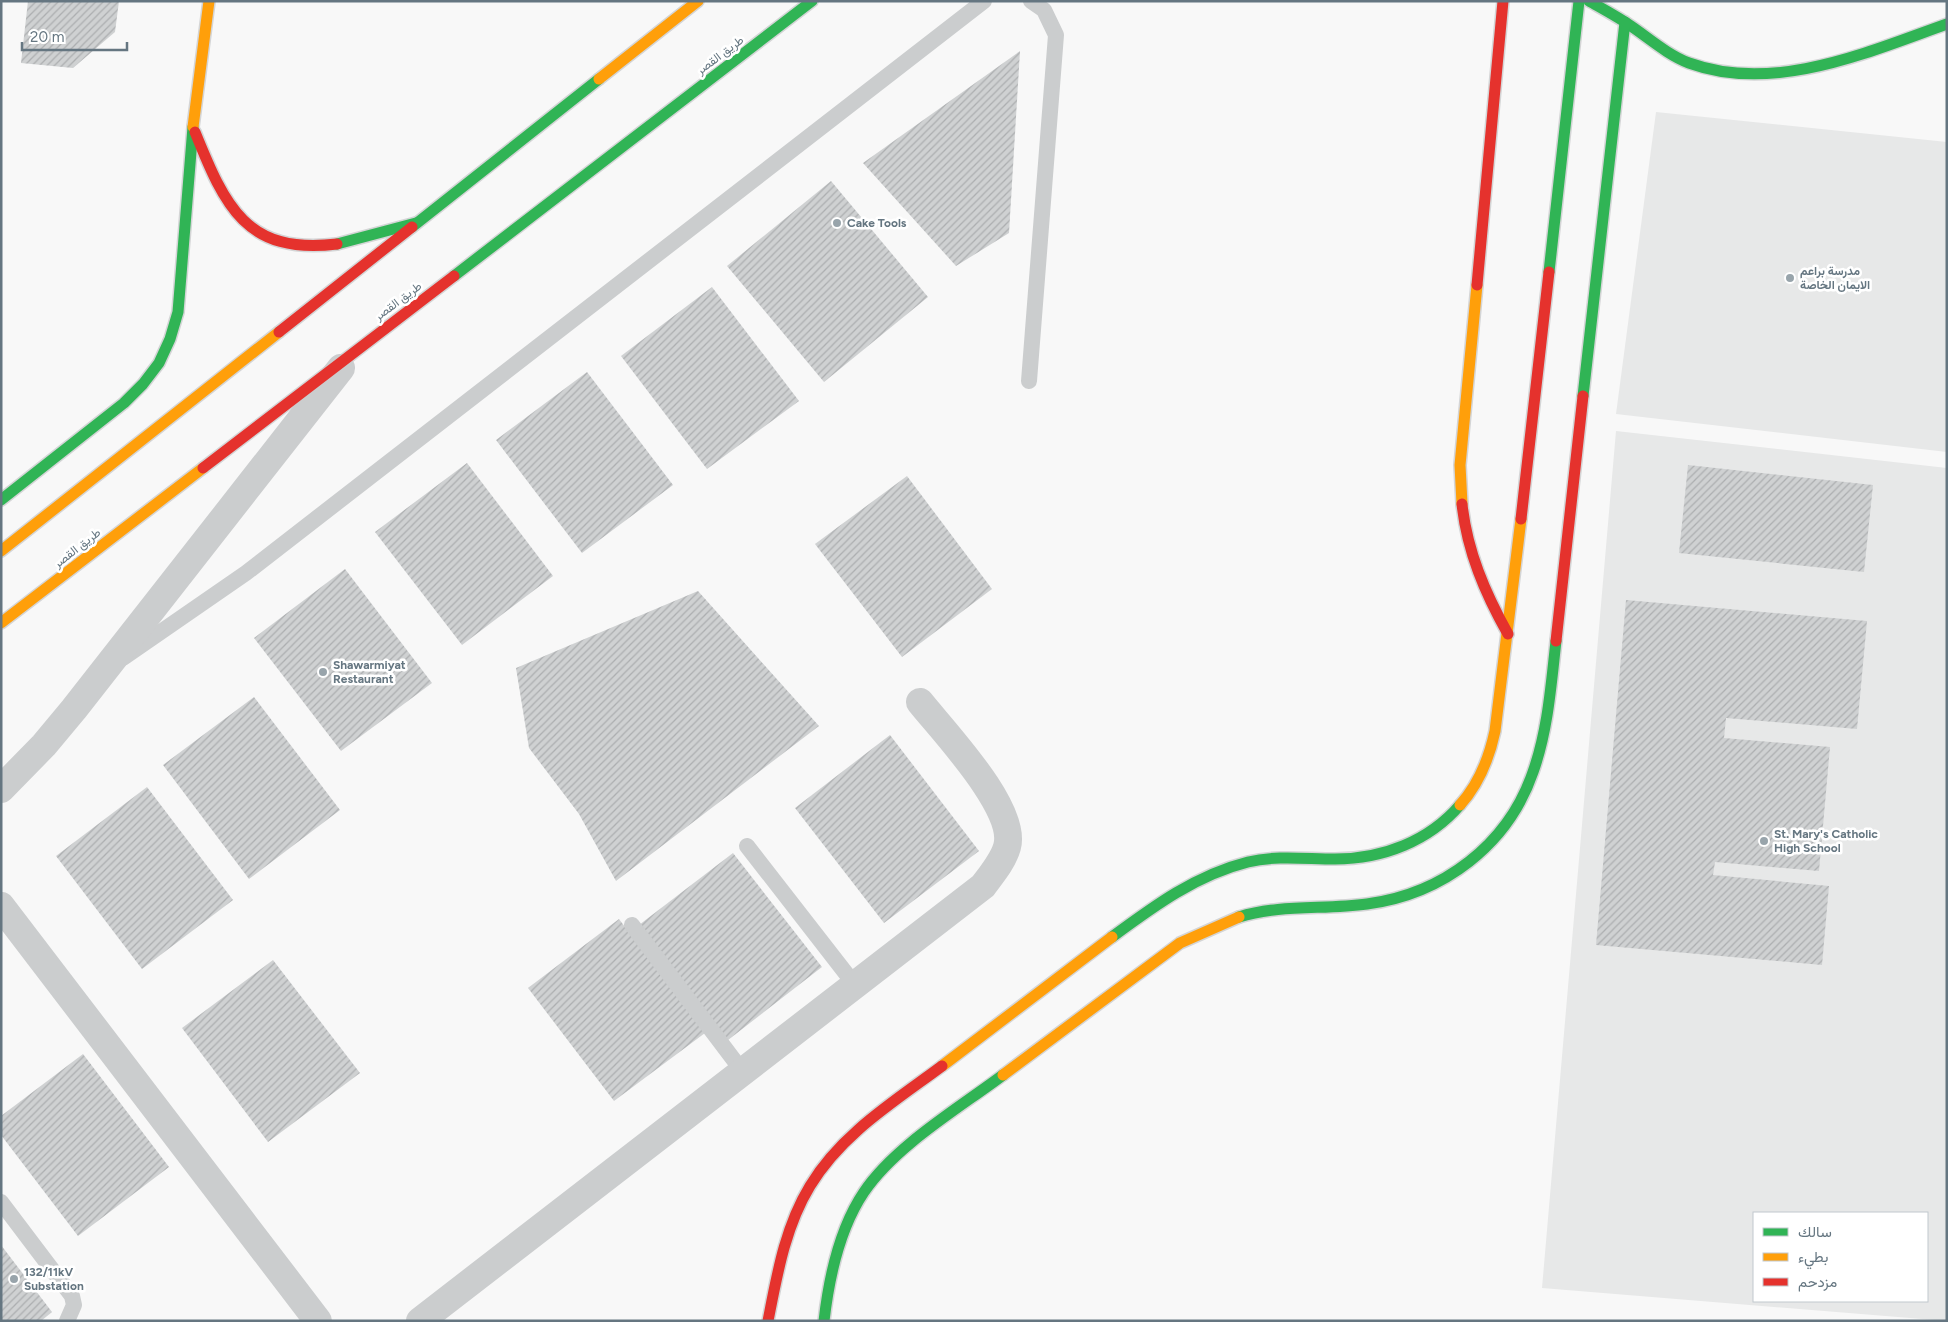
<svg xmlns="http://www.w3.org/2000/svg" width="1948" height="1322" viewBox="0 0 1948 1322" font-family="Figtree,Vazirmatn,sans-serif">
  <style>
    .built { fill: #e7e8e8; fill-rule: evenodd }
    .building { fill: url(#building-hatch) }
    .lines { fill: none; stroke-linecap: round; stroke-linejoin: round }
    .fast-casing { stroke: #d4d5d6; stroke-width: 14 }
    .slow-casing { stroke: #d4d5d6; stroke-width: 14 }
    .jam-casing { stroke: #d4d5d6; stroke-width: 14 }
    .lane { stroke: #cbcdce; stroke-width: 16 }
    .street { stroke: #cbcdce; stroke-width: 28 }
    .fast { stroke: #30b455; stroke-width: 11 }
    .slow { stroke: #ff9f0a; stroke-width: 11 }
    .jam { stroke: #e5322d; stroke-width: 11 }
    .poi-dot { fill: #98a4ab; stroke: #fff; stroke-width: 2 }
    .labels { text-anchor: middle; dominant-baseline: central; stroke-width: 5; stroke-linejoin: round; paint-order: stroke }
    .street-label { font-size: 12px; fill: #657681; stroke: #fff }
    .poi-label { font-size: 12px; font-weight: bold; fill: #657681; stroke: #fff; text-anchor: start }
  </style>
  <defs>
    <pattern id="building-hatch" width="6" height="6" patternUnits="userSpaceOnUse" patternTransform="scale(1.25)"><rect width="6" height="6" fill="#cfd1d2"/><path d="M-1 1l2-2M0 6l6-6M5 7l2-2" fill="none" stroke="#acaeb0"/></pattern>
  </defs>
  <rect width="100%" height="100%" fill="#f8f8f8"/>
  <g class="built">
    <polygon points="1656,112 1947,142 1947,452 1616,414"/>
    <path d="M1616,431l331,37v853l-405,-33zM1754,1213h173v88h-173z"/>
  </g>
  <g class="building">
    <polygon points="28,1 119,1 115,32 73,68 21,63"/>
    <polygon points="1020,51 1009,233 956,266 863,163"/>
    <polygon points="831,181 928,297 824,382 727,266"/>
    <polygon points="712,287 799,401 707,469 621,356"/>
    <polygon points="587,372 673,485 582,553 496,440"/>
    <polygon points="467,463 553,576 462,645 375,532"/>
    <polygon points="1688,465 1873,485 1864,572 1679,553"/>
    <polygon points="907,476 992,589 902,657 815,544"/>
    <polygon points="345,569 432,683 341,751 254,638"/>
    <polygon points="698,591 819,726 616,881 579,814 529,748 516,668"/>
    <polygon points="1626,600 1867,621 1857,729 1726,718 1724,738 1830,747 1819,871 1715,862 1713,875 1829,886 1822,965 1596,945"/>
    <polygon points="254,697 340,810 249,879 163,765"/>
    <polygon points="890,735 979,851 884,923 795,808"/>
    <polygon points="147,787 233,900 142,969 56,856"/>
    <polygon points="733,853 822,967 728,1040 639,925"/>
    <polygon points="619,919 705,1033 614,1101 528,988"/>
    <polygon points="273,960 360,1073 268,1142 182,1028"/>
    <polygon points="83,1054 169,1167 78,1236 1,1135 1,1116"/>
    <polygon points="1,1245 52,1312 41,1321 1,1321"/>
  </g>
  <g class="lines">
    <defs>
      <g id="fast">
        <path d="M1589,1c14,8 29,16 42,25 19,13 37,29 58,37 85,31 179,-11 258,-39"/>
        <polyline points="412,227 599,79"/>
        <polyline points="337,244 416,223"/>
        <polyline points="1549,272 1579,1"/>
        <polyline points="454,276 812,1"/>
        <polyline points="1583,396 1625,22"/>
        <polyline points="1,500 124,403 143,384 159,363 170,339 178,312 193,127"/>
        <path d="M1239,917c42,-13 85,-7 128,-13 76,-10 141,-59 166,-132 15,-42 18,-87 23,-131"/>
        <path d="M1112,937c42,-31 84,-62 136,-75 29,-7 58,-3 87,-3 48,0 94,-18 125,-54"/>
        <path d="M824,1321c5,-44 15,-92 40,-129 31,-46 95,-84 139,-117"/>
      </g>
      <g id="slow">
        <polyline points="599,79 698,1"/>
        <polyline points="193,127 209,1"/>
        <polyline points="1462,504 1460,465 1477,285"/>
        <polyline points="1,551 279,332"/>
        <polyline points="1,623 203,468"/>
        <path d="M1460,805c19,-21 29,-46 35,-74l26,-212"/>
        <polyline points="942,1066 1112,937"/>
        <polyline points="1003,1075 1180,943 1239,917"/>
      </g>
      <g id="jam">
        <path d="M195,132c30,74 51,123 142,112"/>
        <polyline points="1477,285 1503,1"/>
        <polyline points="279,332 412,227"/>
        <polyline points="203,468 454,276"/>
        <path d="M1462,504c5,47 23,89 46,130"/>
        <polyline points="1521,519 1549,272"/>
        <polyline points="1556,641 1583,396"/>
        <path d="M768,1321c9,-46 17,-94 42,-135 31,-52 85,-85 132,-120"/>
      </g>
    </defs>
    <use href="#fast" class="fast-casing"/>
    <use href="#slow" class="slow-casing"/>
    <use href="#jam" class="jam-casing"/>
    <g class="lane">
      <polyline points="1029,381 1056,35 1044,10 1031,1"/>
      <polyline points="123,658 246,573 984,1"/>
      <polyline points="747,846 855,985"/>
      <polyline points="632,925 743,1072"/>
      <polyline points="1,1202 72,1296 74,1305 67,1321"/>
    </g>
    <g class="street">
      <polyline points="1,789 44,745 74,709 341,368"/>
      <polyline points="1,906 318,1321"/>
      <path d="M420,1321l563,-435c9,-12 20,-25 24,-39 11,-38 -64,-116 -87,-145"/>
    </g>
    <use href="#fast" class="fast"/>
    <use href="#slow" class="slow"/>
    <use href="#jam" class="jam"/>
  </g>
  <g class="poi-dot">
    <circle cx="837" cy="223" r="5"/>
    <circle cx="1790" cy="278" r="5"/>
    <circle cx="323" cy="672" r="5"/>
    <circle cx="1764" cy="841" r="5"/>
    <circle cx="14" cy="1279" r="5"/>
  </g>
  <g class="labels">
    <g class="street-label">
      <text transform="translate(720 55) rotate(-37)">طريق القصر</text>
      <text transform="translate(398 301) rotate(-37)">طريق القصر</text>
      <text transform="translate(77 548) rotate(-38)">طريق القصر</text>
    </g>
    <g class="poi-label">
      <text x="847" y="223">Cake Tools</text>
      <text x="1800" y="271">مدرسة براعم<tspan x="1800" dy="14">الايمان الخاصة</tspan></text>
      <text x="333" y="665">Shawarmiyat<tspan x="333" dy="14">Restaurant</tspan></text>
      <text x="1774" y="834">St. Mary's Catholic<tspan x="1774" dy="14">High School</tspan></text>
      <text x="24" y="1272">132/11kV<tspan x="24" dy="14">Substation</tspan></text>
    </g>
  </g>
  <rect width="1948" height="1322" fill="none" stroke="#657681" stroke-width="5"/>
  <rect x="1753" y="1212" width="175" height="90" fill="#ffffff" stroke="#c1c8cd"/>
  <rect x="1763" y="1228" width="25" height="8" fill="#30b455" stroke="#c1c8cd"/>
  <text x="1798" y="1237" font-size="15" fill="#657681">سالك</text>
  <rect x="1763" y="1253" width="25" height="8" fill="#ff9f0a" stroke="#c1c8cd"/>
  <text x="1798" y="1262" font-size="15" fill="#657681">بطيء</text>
  <rect x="1763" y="1278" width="25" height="8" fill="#e5322d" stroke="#c1c8cd"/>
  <text x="1798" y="1287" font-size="15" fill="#657681">مزدحم</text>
  <path d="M22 42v8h105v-8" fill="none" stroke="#657681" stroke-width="2.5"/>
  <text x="30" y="42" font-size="15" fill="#657681" stroke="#ffffff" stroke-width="4" paint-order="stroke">20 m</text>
</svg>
